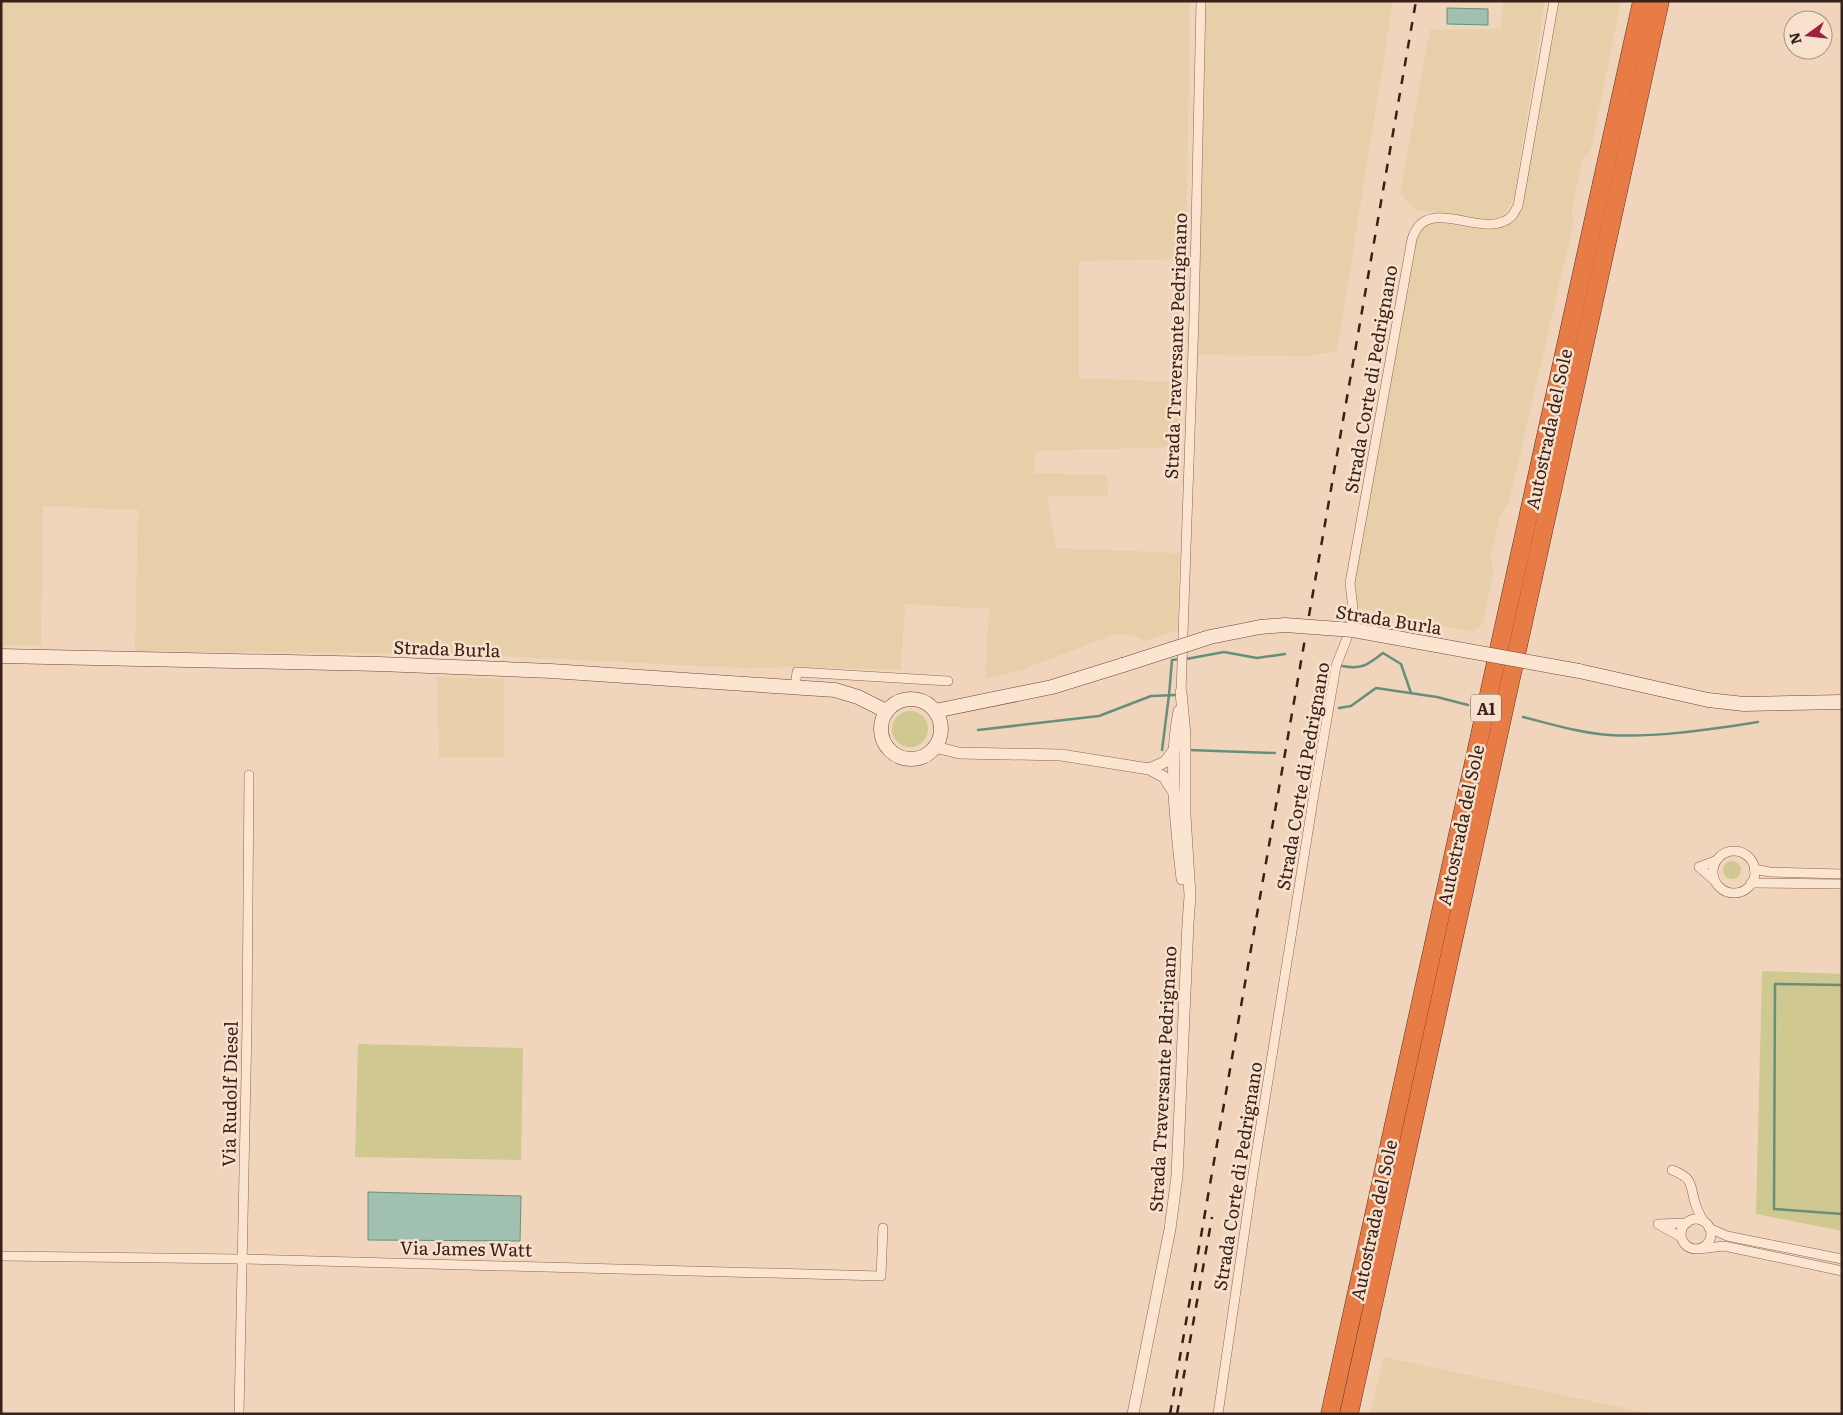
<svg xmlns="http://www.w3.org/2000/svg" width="1843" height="1415" viewBox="0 0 1843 1415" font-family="Literata,serif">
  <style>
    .farmland { fill: #e6cfa9 }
    .green { fill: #cfc890 }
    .water { fill: #a0c1b0; stroke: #688f7c }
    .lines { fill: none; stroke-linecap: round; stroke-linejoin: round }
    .stream { stroke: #688f7c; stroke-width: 2.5 }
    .minor-casing { stroke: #896555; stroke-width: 10 }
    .tertiary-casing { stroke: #896555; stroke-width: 12 }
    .secondary-casing { stroke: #6a4638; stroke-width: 15 }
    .motorway-casing { stroke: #56342a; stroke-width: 19 }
    .minor { stroke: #fbe4d0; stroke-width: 9 }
    .tertiary { stroke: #fbe4d0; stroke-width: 11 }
    .secondary { stroke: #fbe4d0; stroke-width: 14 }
    .motorway { stroke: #e77c46; stroke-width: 18 }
    .rail { stroke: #37221b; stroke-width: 2.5; stroke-dasharray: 9 9; stroke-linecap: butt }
    .secondary-bridge-casing { stroke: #6a4638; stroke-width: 15; stroke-linecap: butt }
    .secondary-bridge { stroke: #fbe4d0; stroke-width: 14 }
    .labels { text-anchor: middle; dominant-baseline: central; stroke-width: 5; stroke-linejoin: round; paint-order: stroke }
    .shield { fill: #f7e1cc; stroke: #715b50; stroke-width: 1 }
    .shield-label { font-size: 16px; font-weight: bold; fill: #37221b }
    .street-label { font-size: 18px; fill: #37221b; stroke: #f7e1cc }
  </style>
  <rect width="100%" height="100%" fill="#f0d5bc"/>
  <g class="farmland">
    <polygon points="1,1 1190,1 1186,259 1079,261 1079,378 1179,382 1178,447 1036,451 1034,473 1107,475 1108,496 1047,496 1056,548 1179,553 1177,630 1146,641 1132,635 1113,635 1021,670 985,679 989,609 905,604 901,670 802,667 743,668 455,654 135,651 138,510 43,506 41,646 1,646"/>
    <polygon points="1206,1 1393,1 1337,351 1311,356 1198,355"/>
    <polygon points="1503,1 1545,1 1514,197 1507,210 1498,218 1487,219 1416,210 1400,193 1430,30 1501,29"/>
    <polygon points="1557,1 1621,1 1591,150 1582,160 1572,208 1573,225 1509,502 1500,516 1491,554 1493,572 1483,624 1472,632 1358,608 1353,590 1414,236 1421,228 1429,224 1440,223 1486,230 1498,229 1513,220"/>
    <polygon points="437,677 504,679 504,758 439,757"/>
    <polygon points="1384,1357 1652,1414 1370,1414"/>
  </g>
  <g class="green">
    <circle cx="910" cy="729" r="18"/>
    <circle cx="1732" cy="870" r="9"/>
    <polygon points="1762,971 1842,974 1842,1231 1756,1214"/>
    <polygon points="358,1044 523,1048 521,1160 355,1157"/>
  </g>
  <g class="water">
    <polygon points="1447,8 1488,9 1488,25 1447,24"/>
    <polygon points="368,1192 521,1196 520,1241 368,1240"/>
  </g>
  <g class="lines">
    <g class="stream">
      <polyline points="1186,659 1224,652 1257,658 1285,654"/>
      <path d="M1342,666c21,4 26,-2 41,-13l18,11 10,29"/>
      <polyline points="1339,708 1351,706 1376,688 1437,697 1468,705"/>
      <path d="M1523,717c28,7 57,16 86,18 48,3 102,-6 149,-13"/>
      <polyline points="978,730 1099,716 1151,696 1176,695"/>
      <polyline points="1162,750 1169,695 1172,660 1180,659"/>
      <polyline points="1189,750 1275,753"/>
      <polyline points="1842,985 1775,984 1774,1209 1842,1214"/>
    </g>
    <defs>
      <g id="minor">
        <polyline points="795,687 797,672 948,681"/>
        <polyline points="1181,692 1194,319 1201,1"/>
        <circle cx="1734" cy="872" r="21"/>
        <polyline points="1754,869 1770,872 1842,874"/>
        <polyline points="1715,881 1699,867 1715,861"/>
        <polyline points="1751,883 1842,884"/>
        <path d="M1672,1170c21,8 18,14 23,33 2,6 5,12 8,18"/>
        <circle cx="1696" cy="1234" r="15"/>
        <polyline points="1709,1228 1727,1236 1842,1259"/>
        <polyline points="1681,1237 1658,1224 1687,1223"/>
        <polyline points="1699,1249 1724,1246 1842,1271"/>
        <polyline points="1,1256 242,1259 881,1276 883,1228"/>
        <polyline points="239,1414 247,1026 249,775"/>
        <path d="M1218,1414l35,-240 61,-380 22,-128 11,-28 6,-29 -3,-26 62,-344c15,-48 72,4 100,-23 2,-3 4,-7 6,-10l36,-205"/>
      </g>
      <g id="tertiary">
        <path d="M1179,711c-11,55 -3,113 3,168"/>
        <polyline points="935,747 959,753 1061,755 1149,769 1164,777 1175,794"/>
        <polyline points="1149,769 1165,762 1174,750"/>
        <polyline points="1133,1414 1170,1229 1177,1176 1188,923 1190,896 1185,815 1185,735 1181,692"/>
      </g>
      <g id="secondary">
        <polyline points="1,656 379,664 551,671 835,690 858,697 886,711"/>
        <polyline points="1579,671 1708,700 1744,704 1842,702"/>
        <circle cx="911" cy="729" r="30"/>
        <polyline points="935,711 1052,687 1123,665"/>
      </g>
      <g id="motorway">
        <polyline points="1330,1414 1642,1"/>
        <polyline points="1349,1414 1660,1"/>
      </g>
    </defs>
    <use href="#minor" class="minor-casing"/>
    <use href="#tertiary" class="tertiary-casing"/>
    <use href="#secondary" class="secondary-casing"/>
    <use href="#motorway" class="motorway-casing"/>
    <use href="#minor" class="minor"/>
    <use href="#tertiary" class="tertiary"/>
    <use href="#secondary" class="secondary"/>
    <use href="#motorway" class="motorway"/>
    <g class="rail">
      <polyline points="1170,1414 1416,1"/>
      <polyline points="1177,1414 1212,1217"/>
    </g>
    <defs>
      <polyline id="secondary-bridge" points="1123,665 1210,637 1260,627 1285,625 1353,630 1579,671"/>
    </defs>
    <use href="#secondary-bridge" class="secondary-bridge-casing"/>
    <use href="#secondary-bridge" class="secondary-bridge"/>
  </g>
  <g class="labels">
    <rect class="shield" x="1471" y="694.5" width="30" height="27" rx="4"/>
    <g class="shield-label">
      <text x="1486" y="708">A1</text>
    </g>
    <g class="street-label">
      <text transform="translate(1175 346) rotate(-88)">Strada Traversante Pedrignano</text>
      <text transform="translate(1370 379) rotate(-80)">Strada Corte di Pedrignano</text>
      <text transform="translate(1548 429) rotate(-78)">Autostrada del Sole</text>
      <text transform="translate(1389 619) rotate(9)">Strada Burla</text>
      <text transform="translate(447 648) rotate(2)">Strada Burla</text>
      <text transform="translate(1302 776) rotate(-80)">Strada Corte di Pedrignano</text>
      <text transform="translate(1460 825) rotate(-78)">Autostrada del Sole</text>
      <text transform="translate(1162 1079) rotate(-87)">Strada Traversante Pedrignano</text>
      <text transform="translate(229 1094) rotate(-89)">Via Rudolf Diesel</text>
      <text transform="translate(1237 1176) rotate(-81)">Strada Corte di Pedrignano</text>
      <text transform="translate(1373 1220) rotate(-78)">Autostrada del Sole</text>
      <text transform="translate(466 1248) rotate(1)">Via James Watt</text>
    </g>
  </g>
  <rect width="1843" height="1415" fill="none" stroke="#37221b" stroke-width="5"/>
  <g transform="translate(1808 35) rotate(255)"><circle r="24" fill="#f7e1cc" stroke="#aa9585"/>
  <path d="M0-4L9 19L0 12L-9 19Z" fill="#9c213d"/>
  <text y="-8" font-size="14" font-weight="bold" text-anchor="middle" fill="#37221b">N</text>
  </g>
</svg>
